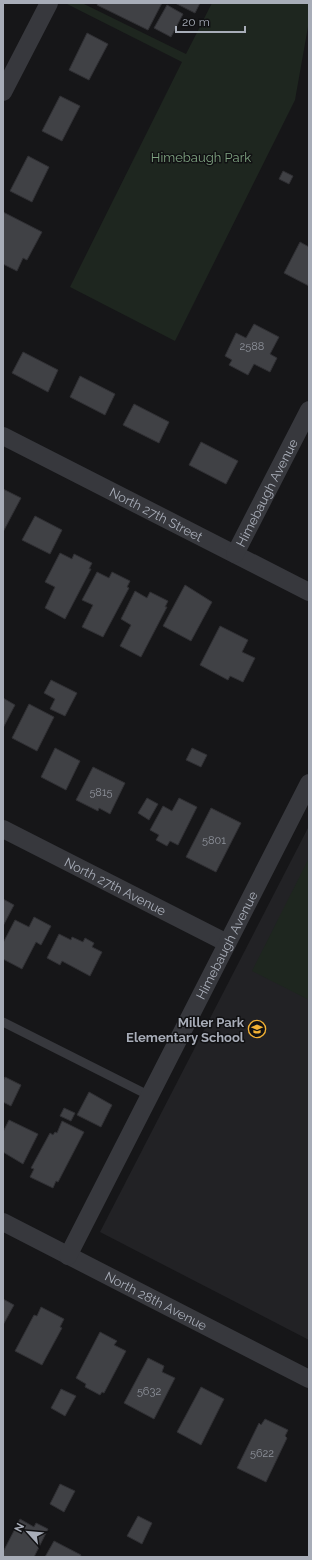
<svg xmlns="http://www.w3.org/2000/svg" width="312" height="1560" viewBox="0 0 312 1560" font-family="Raleway,sans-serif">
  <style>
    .built { fill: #222225 }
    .green { fill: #1e261f }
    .building { fill: #404145; stroke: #303034 }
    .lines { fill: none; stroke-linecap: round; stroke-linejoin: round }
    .lane { stroke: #37383d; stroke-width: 9 }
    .street { stroke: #37383d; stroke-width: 18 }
    .labels { text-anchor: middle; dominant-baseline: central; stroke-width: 3; stroke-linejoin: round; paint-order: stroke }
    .number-label { font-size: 11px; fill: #8e929b }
    .park-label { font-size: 13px; fill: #7fa381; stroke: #111113 }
    .street-label { font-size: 13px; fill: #a8adb8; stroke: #111113 }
    .poi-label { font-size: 13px; font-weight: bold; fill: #a8adb8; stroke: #111113; text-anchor: end }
  </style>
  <rect width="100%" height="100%" fill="#161618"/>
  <polygon class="built" points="309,826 309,1340 100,1232"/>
  <g class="green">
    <polygon points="65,3 82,3 186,54 212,3 309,3 309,21 295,100 175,341 70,287 182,62"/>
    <polygon points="309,858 309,1000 252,971"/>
  </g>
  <g class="building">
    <polygon points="98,3 162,3 148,30 97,5"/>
    <polygon points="175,3 200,3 195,13"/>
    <polygon points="167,5 183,14 171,37 154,28"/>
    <polygon points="87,33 108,44 89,80 69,70"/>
    <polygon points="60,96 80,106 62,141 42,131"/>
    <polygon points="28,156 49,167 32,202 10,191"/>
    <polygon points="283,171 293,176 289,184 279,179"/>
    <polygon points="3,212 42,232 27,260 23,258 17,271 3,264"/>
    <polygon points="300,242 309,247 309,286 284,273"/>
    <polygon points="254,324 279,337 270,354 277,358 270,372 254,364 248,375 229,365 232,360 225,356 236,333 246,338"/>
    <polygon points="23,352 58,370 48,392 12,373"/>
    <polygon points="80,376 115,394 105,415 70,397"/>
    <polygon points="134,404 169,422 159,443 123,425"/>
    <polygon points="201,442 238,461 226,484 189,465"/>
    <polygon points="3,489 21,498 3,532"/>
    <polygon points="35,516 62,530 50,554 22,540"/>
    <polygon points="60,553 72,559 74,554 92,563 89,569 91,569 65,619 45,608 55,587 45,582"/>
    <polygon points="97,572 109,578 112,572 130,581 127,587 129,588 103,637 82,627 93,605 82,600"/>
    <polygon points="185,585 212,602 191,641 163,626"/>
    <polygon points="135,591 147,598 150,592 168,601 165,607 167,607 141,657 120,646 131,625 121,619"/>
    <polygon points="220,626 248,640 242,652 255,658 243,682 230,676 228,680 200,665"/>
    <polygon points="51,680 77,693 65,716 50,709 55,699 44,693"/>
    <polygon points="3,698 15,705 3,728"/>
    <polygon points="29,704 54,717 37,751 12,738"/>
    <polygon points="55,748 80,761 66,790 41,777"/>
    <polygon points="192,748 207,755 201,767 186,760"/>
    <polygon points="93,767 125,783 110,814 99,808 98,811 76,800"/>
    <polygon points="147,798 158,804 149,820 138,813"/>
    <polygon points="179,798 197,807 178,845 170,841 167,846 156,840 159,835 150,830 163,806 172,811"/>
    <polygon points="211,808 241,823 216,872 186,857"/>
    <polygon points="3,899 14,905 3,926"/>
    <polygon points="34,917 51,926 41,945 36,942 22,969 3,959 3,943 15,920 29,927"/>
    <polygon points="59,934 71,940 72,937 83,942 85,938 94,943 92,947 102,952 90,976 62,961 60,965 47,958"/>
    <polygon points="5,1077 21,1085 11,1106 3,1102 3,1081"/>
    <polygon points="89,1092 112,1105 101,1127 77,1115"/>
    <polygon points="64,1108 75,1113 71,1121 60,1116"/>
    <polygon points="9,1120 38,1134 23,1164 3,1152 3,1132"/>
    <polygon points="62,1121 84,1132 58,1182 56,1181 53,1188 30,1177 34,1169 31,1168 50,1133 53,1135 55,1132 57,1133"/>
    <polygon points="3,1299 14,1305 3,1325"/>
    <polygon points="41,1307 64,1319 60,1327 62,1328 42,1365 15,1351 34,1315 37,1316"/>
    <polygon points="100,1332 117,1341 114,1345 126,1351 104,1393 102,1392 100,1395 85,1387 86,1384 76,1378"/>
    <polygon points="148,1358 164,1366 162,1372 175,1378 154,1419 124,1403"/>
    <polygon points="201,1387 224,1399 201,1445 177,1432"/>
    <polygon points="61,1389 76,1396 65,1416 51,1408"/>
    <polygon points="265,1419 288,1430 285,1436 287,1438 266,1482 237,1468 259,1423 261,1425"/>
    <polygon points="60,1484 75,1491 64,1512 50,1504"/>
    <polygon points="138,1516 152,1523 142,1544 127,1536"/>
    <polygon points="20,1519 34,1527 36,1523 48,1529 34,1557 3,1557 3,1552"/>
    <polygon points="54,1541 81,1555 80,1557 45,1557"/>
  </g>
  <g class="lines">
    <polyline class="lane" points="3,1022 150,1096"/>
    <g class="street">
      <polyline points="3,92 49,3"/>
      <path id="s1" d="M3,436l306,156"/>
      <path id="s2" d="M235,554l74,-144"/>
      <path id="s3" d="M3,829l224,114"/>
      <path id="s4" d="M3,1222l306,157"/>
      <path id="s5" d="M68,1256l241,-473"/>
    </g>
  </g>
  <defs>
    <symbol id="school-ring" viewBox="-11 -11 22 22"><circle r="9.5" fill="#111113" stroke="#f2b134" stroke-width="1.5"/><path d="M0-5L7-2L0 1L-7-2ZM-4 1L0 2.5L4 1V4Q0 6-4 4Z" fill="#f2b134"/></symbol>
  </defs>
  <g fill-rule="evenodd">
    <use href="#school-ring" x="247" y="1019" width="20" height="20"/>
  </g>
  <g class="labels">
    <g class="number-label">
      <text x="252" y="346">2588</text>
      <text x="101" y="792">5815</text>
      <text x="214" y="840">5801</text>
      <text x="149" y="1391">5632</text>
      <text x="262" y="1453">5622</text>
    </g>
    <g class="park-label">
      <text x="201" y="157">Himebaugh Park</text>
    </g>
    <g class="street-label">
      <text stroke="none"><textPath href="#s2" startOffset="69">Himebaugh Avenue</textPath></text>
      <text stroke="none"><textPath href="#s1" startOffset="172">North 27th Street</textPath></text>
      <text stroke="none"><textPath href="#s3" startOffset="126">North 27th Avenue</textPath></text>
      <text stroke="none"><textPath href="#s5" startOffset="349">Himebaugh Avenue</textPath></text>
      <text stroke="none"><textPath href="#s4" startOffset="172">North 28th Avenue</textPath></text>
    </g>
    <g class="poi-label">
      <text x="244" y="1022">Miller Park<tspan x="244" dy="15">Elementary School</tspan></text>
    </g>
  </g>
  <rect width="312" height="1560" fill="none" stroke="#a8adb8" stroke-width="8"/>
  <g transform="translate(28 1532) rotate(297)" stroke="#111113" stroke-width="3" paint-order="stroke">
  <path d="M0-3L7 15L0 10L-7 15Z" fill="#a8adb8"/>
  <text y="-6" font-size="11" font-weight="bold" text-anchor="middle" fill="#a8adb8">N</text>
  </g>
  <path d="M176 26v6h69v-6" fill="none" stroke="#a8adb8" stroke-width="2"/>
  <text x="182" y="26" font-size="12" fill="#a8adb8" stroke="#111113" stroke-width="3" paint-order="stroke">20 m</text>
</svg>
